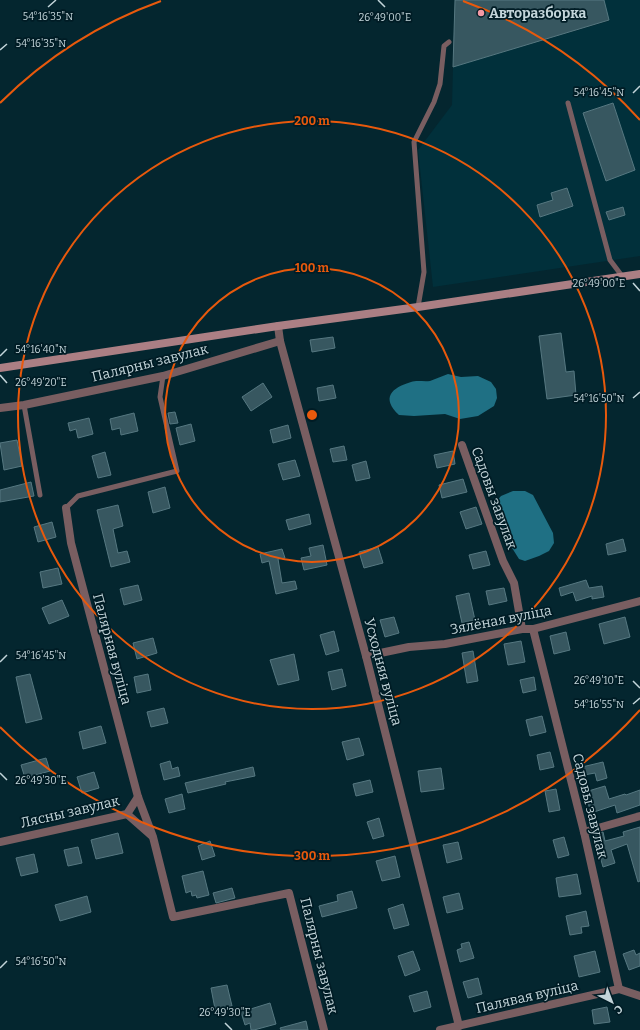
<svg xmlns="http://www.w3.org/2000/svg" width="640" height="1030" viewBox="0 0 640 1030" font-family="Bitter,serif">
  <style>
    .built { fill: #01303b }
    .water { fill: #1f7084 }
    .building { fill: #375760; stroke: #567881 }
    .lines { fill: none; stroke-linecap: round; stroke-linejoin: round }
    .lane { stroke: #795e61; stroke-width: 5 }
    .street { stroke: #795e61; stroke-width: 8 }
    .secondary { stroke: #ab7f84; stroke-width: 8 }
    .ticks { fill: none; stroke: #c3d5da; stroke-width: 1.5 }
    .ring { fill: none; stroke: #e8590c; stroke-width: 2 }
    .poi-dot { fill: #f49aa6; stroke: #001c25; stroke-width: 1.5 }
    .labels { text-anchor: middle; dominant-baseline: central; stroke-width: 3.5; stroke-linejoin: round; paint-order: stroke }
    .poi-label { font-size: 14px; font-weight: bold; fill: #c3d5da; stroke: #001c25; text-anchor: start }
    .street-label { font-size: 14px; fill: #c3d5da; stroke: #001c25 }
    .ticks-label { font-size: 10px; text-anchor: middle; fill: #c3d5da; stroke: #001c25; stroke-width: 3.5; stroke-linejoin: round; paint-order: stroke }
    .centre { fill: #e8590c; stroke: #001c25; stroke-width: 2 }
    .ring-label { font-size: 12px; text-anchor: middle; font-weight: bold; fill: #e8590c; stroke: #001c25; stroke-width: 3.5; stroke-linejoin: round; paint-order: stroke }
  </style>
  <rect width="100%" height="100%" fill="#04262f"/>
  <polygon class="built" points="604,0 640,0 640,256 433,287 418,150 452,105 453,67 609,21"/>
  <g class="water">
    <path d="M448,374l13,3 17,-1 13,6 5,7 1,9 -3,8 -16,10 -18,3 -15,-5 -31,2 -15,-1c-18,-17 -8,-27 12,-33 6,-2 13,0 19,-1 6,-2 12,-5 18,-7z"/>
    <path d="M513,491h12l8,4 20,38 1,10 -5,8 -10,5 -14,5 -6,-2c-7,-12 -28,-41 -23,-55 1,-3 3,-6 5,-8z"/>
  </g>
  <g class="building">
    <polygon points="455,0 604,0 609,20 453,67"/>
    <polygon points="613,103 635,170 606,181 583,113"/>
    <polygon points="567,188 573,206 540,217 537,205 553,200 551,193"/>
    <polygon points="623,207 625,215 609,220 606,212"/>
    <polygon points="561,333 566,372 574,371 576,395 547,399 539,336"/>
    <polygon points="333,337 335,348 312,352 310,340"/>
    <polygon points="263,383 272,397 251,411 242,397"/>
    <polygon points="333,385 336,398 319,401 317,388"/>
    <polygon points="175,412 178,423 170,424 168,413"/>
    <polygon points="134,413 138,431 121,435 120,428 112,430 110,419"/>
    <polygon points="89,418 93,434 78,438 76,429 70,431 68,423"/>
    <polygon points="191,424 195,441 180,445 176,428"/>
    <polygon points="288,425 291,438 273,443 270,430"/>
    <polygon points="17,440 22,466 4,470 0,443"/>
    <polygon points="344,446 347,460 333,462 330,449"/>
    <polygon points="453,451 455,464 437,468 434,455"/>
    <polygon points="105,452 111,475 98,478 92,456"/>
    <polygon points="295,460 300,476 283,480 278,464"/>
    <polygon points="366,461 370,478 356,481 352,465"/>
    <polygon points="463,479 467,492 442,498 439,485"/>
    <polygon points="31,482 34,496 0,502 0,490"/>
    <polygon points="165,487 170,508 153,513 148,492"/>
    <polygon points="118,505 123,526 113,529 118,553 127,551 130,562 111,567 97,510"/>
    <polygon points="476,507 482,524 466,529 460,512"/>
    <polygon points="309,514 311,524 289,530 286,520"/>
    <polygon points="52,522 56,537 38,542 34,527"/>
    <polygon points="623,539 626,551 608,555 606,544"/>
    <polygon points="323,545 327,565 304,570 301,558 311,556 309,548"/>
    <polygon points="378,547 383,563 364,568 359,552"/>
    <polygon points="282,549 285,558 278,559 282,583 295,581 297,589 276,594 269,561 262,563 260,554"/>
    <polygon points="486,551 490,565 473,569 469,555"/>
    <polygon points="58,568 62,584 43,588 40,572"/>
    <polygon points="586,580 589,588 602,586 604,597 592,599 592,596 576,601 573,592 561,596 559,588"/>
    <polygon points="138,585 142,600 124,605 120,589"/>
    <polygon points="504,588 507,601 489,605 486,591"/>
    <polygon points="469,593 475,620 462,623 456,596"/>
    <polygon points="62,600 69,616 49,624 42,608"/>
    <polygon points="394,617 399,633 385,637 380,620"/>
    <polygon points="625,617 630,637 604,644 599,624"/>
    <polygon points="334,631 339,651 326,655 320,635"/>
    <polygon points="566,632 570,650 554,654 550,636"/>
    <polygon points="153,638 157,653 137,659 133,643"/>
    <polygon points="521,641 525,662 508,665 504,644"/>
    <polygon points="473,651 478,681 467,683 462,653"/>
    <polygon points="294,654 299,680 278,685 270,660"/>
    <polygon points="342,669 346,686 332,690 328,672"/>
    <polygon points="30,674 42,719 26,723 16,677"/>
    <polygon points="148,674 151,690 137,693 134,677"/>
    <polygon points="534,677 536,690 523,693 520,680"/>
    <polygon points="164,708 168,723 151,727 147,712"/>
    <polygon points="542,716 546,732 530,736 526,720"/>
    <polygon points="101,726 106,743 83,749 79,732"/>
    <polygon points="359,738 364,755 347,760 342,742"/>
    <polygon points="550,752 554,767 540,770 537,755"/>
    <polygon points="46,758 50,771 25,778 21,765"/>
    <polygon points="170,761 172,769 178,767 180,776 164,780 160,764"/>
    <polygon points="603,762 607,778 597,781 595,773 584,775 582,767"/>
    <polygon points="253,767 255,776 225,782 226,784 188,793 185,783"/>
    <polygon points="441,768 444,789 421,792 418,771"/>
    <polygon points="94,772 99,788 82,793 77,777"/>
    <polygon points="370,780 373,792 356,796 353,784"/>
    <polygon points="605,786 609,799 625,794 626,795 640,790 640,805 617,813 615,805 591,813 585,792"/>
    <polygon points="556,789 560,810 549,812 545,791"/>
    <polygon points="182,794 185,809 169,813 165,799"/>
    <polygon points="379,818 384,836 373,839 367,822"/>
    <polygon points="640,827 640,881 638,882 627,844 611,850 615,863 603,867 594,835 603,832 605,841 624,836 623,832"/>
    <polygon points="118,833 123,853 96,859 91,840"/>
    <polygon points="564,837 569,855 558,858 553,840"/>
    <polygon points="210,841 215,856 202,860 198,846"/>
    <polygon points="458,842 462,859 447,863 443,845"/>
    <polygon points="78,847 82,863 68,866 64,850"/>
    <polygon points="34,854 38,872 21,876 16,858"/>
    <polygon points="395,856 400,877 382,881 376,861"/>
    <polygon points="203,871 209,895 197,898 196,895 192,896 191,891 186,893 182,876"/>
    <polygon points="577,874 581,894 559,897 556,878"/>
    <polygon points="232,888 235,898 216,903 213,893"/>
    <polygon points="352,891 357,908 322,917 319,906 338,901 337,895"/>
    <polygon points="459,893 463,909 447,913 443,897"/>
    <polygon points="87,896 91,912 60,921 55,905"/>
    <polygon points="403,904 409,925 394,929 388,909"/>
    <polygon points="586,911 589,926 581,927 582,933 570,935 566,916"/>
    <polygon points="469,942 474,958 460,962 457,950 462,948 461,944"/>
    <polygon points="634,950 636,955 640,953 640,966 629,970 623,954"/>
    <polygon points="413,951 420,970 405,976 398,956"/>
    <polygon points="595,951 600,972 579,977 574,956"/>
    <polygon points="478,978 482,994 468,998 463,982"/>
    <polygon points="227,985 232,1006 215,1009 211,988"/>
    <polygon points="427,991 431,1007 414,1012 409,996"/>
    <polygon points="270,1003 276,1024 254,1030 251,1030 250,1023 245,1025 241,1012"/>
    <polygon points="607,1007 610,1022 594,1024 592,1010"/>
    <polygon points="306,1021 308,1030 281,1030 280,1028"/>
  </g>
  <g class="lines">
    <g class="lane">
      <polyline points="568,103 610,260 622,276"/>
      <polyline points="418,307 424,272 414,142 434,102 440,84 444,46 449,42"/>
      <polyline points="24,405 40,495"/>
      <polyline points="66,508 78,496 177,471 160,397 163,376"/>
    </g>
    <g class="street">
      <polyline points="278,326 280,341 366,656 459,1026"/>
      <polyline points="0,408 24,405 163,376 280,341"/>
      <polyline points="462,445 503,561 514,583 522,629"/>
      <polyline points="66,508 71,543 138,797 153,837 173,917 289,893 324,1030"/>
      <polyline points="533,629 584,832 619,989"/>
      <polyline points="366,656 409,647 445,644 522,629 533,629 640,601"/>
      <polyline points="127,814 152,836"/>
      <polyline points="584,832 640,816"/>
      <polyline points="0,842 127,814 138,797"/>
      <polyline points="440,1030 619,989 640,996"/>
    </g>
    <polyline class="secondary" points="0,368 278,326 418,307 640,274"/>
  </g>
  <path class="ticks" d="M378,0l7,7M48,7l8,-7M0,50l7,-6M633,93l7,-7M633,283l7,8M0,356l7,-7M0,375l7,8M633,398l7,-6M0,662l7,-7M633,681l7,7M633,704l7,-6M0,773l7,7M0,968l7,-7M225,1023l7,7"/>
  <g class="ring">
    <circle cx="312" cy="415" r="147"/>
    <circle cx="312" cy="415" r="294"/>
    <path d="M640 710A441 441 0 0 1 0 727M0 103A441 441 0 0 1 161 1M463 1A441 441 0 0 1 640 120"/>
  </g>
  <circle class="poi-dot" cx="481" cy="13" r="4"/>
  <g class="labels">
    <g class="poi-label">
      <text x="489" y="13">Авторазборка</text>
    </g>
    <g class="street-label">
      <text transform="translate(150 363) rotate(-14)">Палярны завулак</text>
      <text transform="translate(494 498) rotate(70)">Садовы завулак</text>
      <text transform="translate(501 620) rotate(-11)">Зялёная вуліца</text>
      <text transform="translate(112 649) rotate(75)">Палярная вуліца</text>
      <text transform="translate(383 672) rotate(75)">Усходняя вуліца</text>
      <text transform="translate(590 806) rotate(76)">Садовы завулак</text>
      <text transform="translate(70 812) rotate(-13)">Лясны завулак</text>
      <text transform="translate(319 956) rotate(76)">Палярны завулак</text>
      <text transform="translate(527 997) rotate(-13)">Палявая вуліца</text>
    </g>
  </g>
  <g class="ticks-label">
    <text x="48" y="20">54°16'35"N</text>
    <text x="385" y="21">26°49'00"E</text>
    <text x="41" y="47">54°16'35"N</text>
    <text x="599" y="96">54°16'45"N</text>
    <text x="599" y="287">26°49'00"E</text>
    <text x="41" y="353">54°16'40"N</text>
    <text x="41" y="386">26°49'20"E</text>
    <text x="599" y="402">54°16'50"N</text>
    <text x="41" y="659">54°16'45"N</text>
    <text x="599" y="684">26°49'10"E</text>
    <text x="599" y="708">54°16'55"N</text>
    <text x="41" y="784">26°49'30"E</text>
    <text x="41" y="965">54°16'50"N</text>
    <text x="225" y="1016">26°49'30"E</text>
  </g>
  <circle cx="312" cy="415" r="6" class="centre"/>
  <g class="ring-label">
    <text x="312" y="125">200 m</text>
    <text x="312" y="272">100 m</text>
    <text x="312" y="860">300 m</text>
  </g>
  <g transform="translate(612 1002) rotate(138)" stroke="#001c25" stroke-width="3" paint-order="stroke">
  <path d="M0-3L7 15L0 10L-7 15Z" fill="#c3d5da"/>
  <text y="-6" font-size="11" font-weight="bold" text-anchor="middle" fill="#c3d5da">С</text>
  </g>
</svg>
